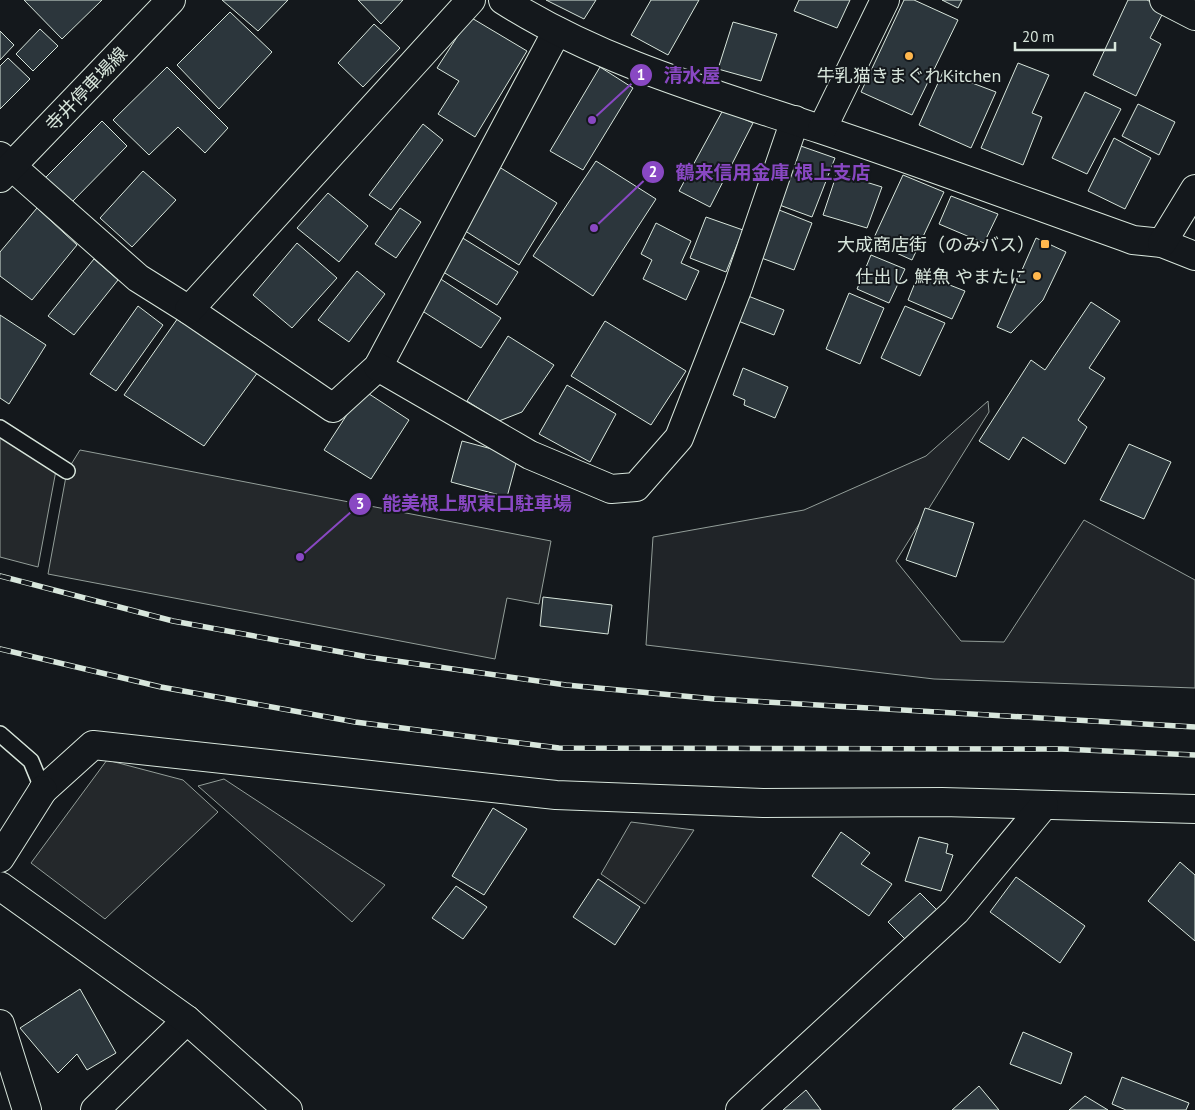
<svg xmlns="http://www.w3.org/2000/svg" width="1195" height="1110" viewBox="0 0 1195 1110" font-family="'PT Sans','Noto Sans JP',sans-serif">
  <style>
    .green { fill: #202428; stroke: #939e99 }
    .parking { fill: #24282b; stroke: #939e99 }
    .building { fill: #2c363c; stroke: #d8e6dc }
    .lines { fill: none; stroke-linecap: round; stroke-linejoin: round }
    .service-casing { stroke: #d8e6dc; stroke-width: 18 }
    .minor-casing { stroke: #d8e6dc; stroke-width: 30 }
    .tertiary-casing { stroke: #d8e6dc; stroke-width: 30 }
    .secondary-casing { stroke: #d8e6dc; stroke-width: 30 }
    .service { stroke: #14181c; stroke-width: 15 }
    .minor { stroke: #14181c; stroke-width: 28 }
    .tertiary { stroke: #14181c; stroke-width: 28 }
    .secondary { stroke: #14181c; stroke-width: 28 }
    .rail-casing { stroke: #d8e6dc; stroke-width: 5.5 }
    .rail { stroke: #14181c; stroke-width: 4; stroke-dasharray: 11; stroke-linecap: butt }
    .poi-dot { fill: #ffb74d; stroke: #14181c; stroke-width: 2 }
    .labels { text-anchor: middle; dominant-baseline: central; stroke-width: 4; stroke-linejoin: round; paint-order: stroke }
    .poi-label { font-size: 18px; fill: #d8e6dc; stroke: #14181c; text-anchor: end }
    .street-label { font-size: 18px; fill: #d8e6dc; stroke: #14181c }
    .leader { fill: none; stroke: #8948c3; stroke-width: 2 }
    .callout-dot { fill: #8948c3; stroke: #14181c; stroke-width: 2 }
    .mark-label { font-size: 15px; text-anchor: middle; font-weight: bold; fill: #fff }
    .callout-label { font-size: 19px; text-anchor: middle; font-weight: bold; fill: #8948c3; stroke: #14181c; stroke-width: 4; stroke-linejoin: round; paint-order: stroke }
  </style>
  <rect width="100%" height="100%" fill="#14181c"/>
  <g class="green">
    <polygon points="988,401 989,412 896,561 961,641 1004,642 1084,520 1195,580 1195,688 934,679 646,645 653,537 804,510 926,456"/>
    <polygon points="224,779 385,885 352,922 198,786"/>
  </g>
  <g class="parking">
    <polygon points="0,428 57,465 38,567 0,557"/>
    <polygon points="80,450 551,541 539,604 507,598 495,659 48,574 67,471"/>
    <polygon points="107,760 183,780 218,812 105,919 31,863"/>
    <polygon points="631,822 694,830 645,904 601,874"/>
  </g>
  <g class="building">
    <polygon points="24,0 102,0 62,39"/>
    <polygon points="222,0 288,0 258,31"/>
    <polygon points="358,0 403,0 381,24"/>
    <polygon points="546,0 596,0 584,19"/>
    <polygon points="651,0 699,0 668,55 631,35"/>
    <polygon points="799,0 850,0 837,28 794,11"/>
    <polygon points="904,0 914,0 958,20 912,115 861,92"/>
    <polygon points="942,0 962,0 958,8"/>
    <polygon points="1128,0 1147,0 1165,9 1150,38 1161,44 1136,96 1093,75"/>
    <polygon points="230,12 272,52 219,109 177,65"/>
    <polygon points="470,17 527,51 475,137 438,114 459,81 437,68"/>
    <polygon points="733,22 777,34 761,81 718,69"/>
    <polygon points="374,24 400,48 363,87 338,63"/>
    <polygon points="40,29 58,46 33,71 16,54"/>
    <polygon points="0,31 14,45 0,60"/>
    <polygon points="8,58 30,79 0,109 0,66"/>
    <polygon points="1018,63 1049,75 1032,113 1042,117 1023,165 981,148"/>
    <polygon points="167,67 228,128 205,153 178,127 149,155 113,120"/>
    <polygon points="600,67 633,88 583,170 550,151"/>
    <polygon points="943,72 996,92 971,148 919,125"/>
    <polygon points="1085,92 1121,109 1087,174 1052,158"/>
    <polygon points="1138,104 1175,122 1159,155 1122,136"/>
    <polygon points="723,110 753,123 710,207 679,191"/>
    <polygon points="102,121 127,146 68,206 42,181"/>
    <polygon points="423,124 443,140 391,210 369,195"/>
    <polygon points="1114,138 1151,158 1125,209 1088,191"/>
    <polygon points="795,144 835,158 812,217 774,203"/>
    <polygon points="596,161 656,199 593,296 533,256"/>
    <polygon points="496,165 557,203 519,265 459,227"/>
    <polygon points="143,171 176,200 132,247 100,218"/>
    <polygon points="837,173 882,187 867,228 823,215"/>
    <polygon points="903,175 944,192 912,260 872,242"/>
    <polygon points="328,193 368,226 339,262 297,228"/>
    <polygon points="951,196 998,214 984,243 939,224"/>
    <polygon points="37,208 77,245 32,300 0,276 0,252"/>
    <polygon points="400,208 421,222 396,258 375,244"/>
    <polygon points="774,208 812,223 794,270 756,256"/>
    <polygon points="706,217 743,230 726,272 690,258"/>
    <polygon points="656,223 691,241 681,263 699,271 686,300 643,279 652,260 641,254"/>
    <polygon points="461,237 518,272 497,305 440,270"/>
    <polygon points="1036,238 1066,252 1043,300 1011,333 997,327"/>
    <polygon points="297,243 337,278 292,328 253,295"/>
    <polygon points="871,255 905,269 889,303 857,289"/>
    <polygon points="94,259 118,280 74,335 48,316"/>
    <polygon points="357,271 385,294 349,342 318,320"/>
    <polygon points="919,273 965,291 952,319 908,300"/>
    <polygon points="436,276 501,318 481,348 416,307"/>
    <polygon points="849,293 884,308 860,364 826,349"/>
    <polygon points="743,294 784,310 774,335 733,319"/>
    <polygon points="1091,302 1120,321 1089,368 1105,378 1078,420 1087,427 1065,464 1023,437 1009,460 979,441 1031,360 1045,370"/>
    <polygon points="138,306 163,325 116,391 90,374"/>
    <polygon points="905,306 945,323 920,376 881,358"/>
    <polygon points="0,315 46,345 9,404 0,398"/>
    <polygon points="178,318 258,372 204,446 124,395"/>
    <polygon points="605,321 686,371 651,425 571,376"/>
    <polygon points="508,336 554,365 522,412 499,421 467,401"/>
    <polygon points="743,368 788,387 775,418 744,405 745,400 733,395"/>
    <polygon points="567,385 616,414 590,462 539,434"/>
    <polygon points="363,390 409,420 371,479 324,450"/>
    <polygon points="462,441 518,456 507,497 451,482"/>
    <polygon points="1129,444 1171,462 1144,519 1100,500"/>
    <polygon points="925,508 974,523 956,577 906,560"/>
    <polygon points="543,597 612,605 608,634 540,626"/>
    <polygon points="493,808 527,829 484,895 452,876"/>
    <polygon points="841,832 870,853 861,864 892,884 869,916 812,876"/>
    <polygon points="919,837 948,844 946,853 953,855 941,891 905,881"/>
    <polygon points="1180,862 1195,875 1195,941 1148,901"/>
    <polygon points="1016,877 1085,926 1060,963 990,912"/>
    <polygon points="598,879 640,907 615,945 573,917"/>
    <polygon points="456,886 487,907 463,939 432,918"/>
    <polygon points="920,893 943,916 912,946 888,922"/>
    <polygon points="80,989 116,1053 87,1070 77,1054 58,1073 20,1028"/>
    <polygon points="1023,1032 1072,1053 1061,1084 1010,1064"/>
    <polygon points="1122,1077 1189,1103 1186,1110 1126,1110 1112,1104"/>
    <polygon points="979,1086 999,1110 952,1110"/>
    <polygon points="806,1090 821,1110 783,1110"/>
    <polygon points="1085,1096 1108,1110 1069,1110"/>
  </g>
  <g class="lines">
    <defs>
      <g id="service">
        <polyline points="0,428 67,471"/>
        <polyline points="0,734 31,761 43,790"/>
      </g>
      <g id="minor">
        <polyline points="1164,0 1195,16"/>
        <polyline points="0,156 138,278 189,310 333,408 378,367 557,31"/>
        <polyline points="189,310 471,0"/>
        <polyline points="378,367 530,455 611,489 636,487 679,438 738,287 795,120"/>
        <polyline points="43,790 93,745 556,795 763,803 942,802 1195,809"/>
        <polyline points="95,1110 187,1020"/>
        <polyline points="740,1110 956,911 1044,805"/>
      </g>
      <g id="tertiary">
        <path d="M503,0c97,62 209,93 317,129 105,35 209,74 313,111l29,3 33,13"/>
        <polyline points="822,129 885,0"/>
        <polyline points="1162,243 1195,189"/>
        <polyline points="0,858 43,790"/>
        <polyline points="0,886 187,1020 288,1110"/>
        <polyline points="0,1024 27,1110"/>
      </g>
      <polyline id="secondary" points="0,178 171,0"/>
    </defs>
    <use href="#service" class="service-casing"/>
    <use href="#minor" class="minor-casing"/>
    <use href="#tertiary" class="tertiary-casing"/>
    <use href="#secondary" class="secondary-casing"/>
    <use href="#service" class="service"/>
    <use href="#minor" class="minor"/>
    <use href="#tertiary" class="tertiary"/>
    <use href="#secondary" class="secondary"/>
    <defs>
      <g id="rail">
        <polyline points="0,576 173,621 368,657 566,685 715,699 1195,727"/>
        <polyline points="0,649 161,687 355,722 559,748 1062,749 1195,755"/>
      </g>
    </defs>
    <use href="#rail" class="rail-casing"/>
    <use href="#rail" class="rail"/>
  </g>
  <g class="poi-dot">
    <circle cx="909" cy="56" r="5"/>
    <rect x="1040" y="239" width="10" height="10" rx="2.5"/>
    <circle cx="1037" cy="276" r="5"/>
  </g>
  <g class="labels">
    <g class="poi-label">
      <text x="909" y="75" text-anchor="middle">牛乳猫きまぐれKitchen</text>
      <text x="1035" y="244">大成商店街（のみバス）</text>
      <text x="1027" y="276">仕出し 鮮魚 やまたに</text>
    </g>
    <g class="street-label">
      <text transform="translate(86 89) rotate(-46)">寺井停車場線</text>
    </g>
  </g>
  <path class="leader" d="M592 120L641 75M594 228L653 172M300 557L360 504"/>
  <g class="callout-dot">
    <circle cx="592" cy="120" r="5"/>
    <circle cx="594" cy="228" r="5"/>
    <circle cx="300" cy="557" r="5"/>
    <circle cx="641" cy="75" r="12"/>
    <circle cx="653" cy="172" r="12"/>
    <circle cx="360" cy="504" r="12"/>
  </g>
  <g class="mark-label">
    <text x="641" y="80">1</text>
    <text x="653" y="177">2</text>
    <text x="360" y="509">3</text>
  </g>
  <g class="callout-label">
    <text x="692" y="82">清水屋</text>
    <text x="773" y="179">鶴来信用金庫 根上支店</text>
    <text x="477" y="510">能美根上駅東口駐車場</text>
  </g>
  <path d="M1015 42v8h100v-8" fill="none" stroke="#d8e6dc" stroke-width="2.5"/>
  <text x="1022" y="42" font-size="15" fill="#d8e6dc" stroke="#14181c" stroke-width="4" paint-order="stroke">20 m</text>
</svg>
